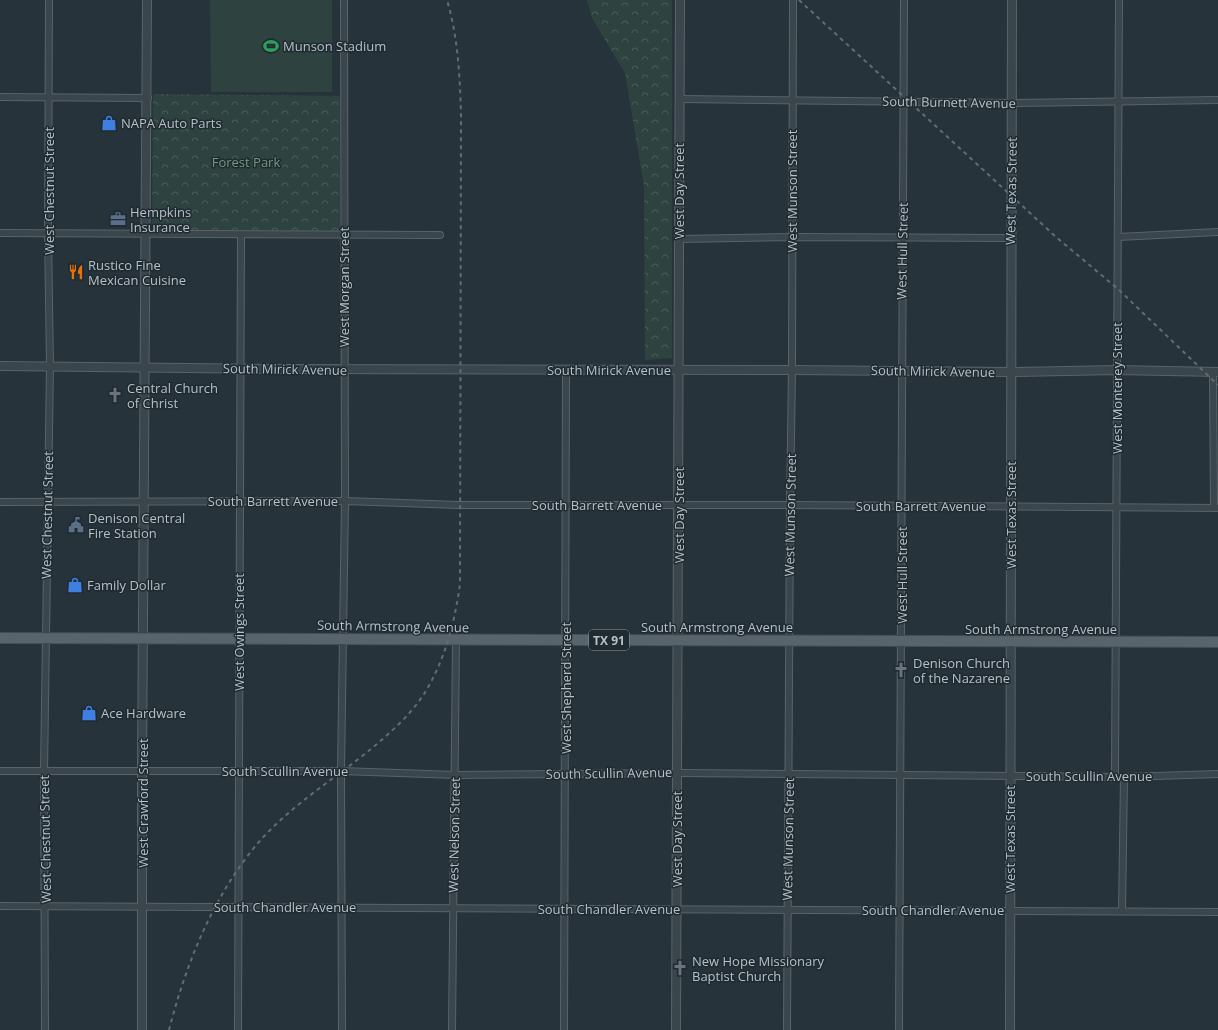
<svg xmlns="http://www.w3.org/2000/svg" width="1218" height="1030" viewBox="0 0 1218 1030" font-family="'Open Sans',sans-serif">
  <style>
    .forest { fill: url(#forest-crowns) }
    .pitch { fill: #2e433f }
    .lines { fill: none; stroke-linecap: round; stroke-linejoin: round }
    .minor-casing { stroke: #58636a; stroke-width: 8 }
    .tertiary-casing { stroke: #58636a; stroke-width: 10 }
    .primary-casing { stroke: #434e55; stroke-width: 12 }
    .minor { stroke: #3a454c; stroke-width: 6 }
    .tertiary { stroke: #3a454c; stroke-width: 8 }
    .primary { stroke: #58646c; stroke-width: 10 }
    .rail { stroke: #606d75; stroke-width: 2; stroke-dasharray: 4 4; stroke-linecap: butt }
    .labels { text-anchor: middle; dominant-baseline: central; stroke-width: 3; stroke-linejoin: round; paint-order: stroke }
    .shield { fill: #1f2a31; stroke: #89939a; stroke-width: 1 }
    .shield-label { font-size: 12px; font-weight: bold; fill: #b6c0c7 }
    .poi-label { font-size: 13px; fill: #b6c0c7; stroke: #1f2a31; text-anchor: start }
    .street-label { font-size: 13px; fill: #b6c0c7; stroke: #1f2a31 }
    .park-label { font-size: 13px; fill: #769a78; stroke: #1f2a31 }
  </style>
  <defs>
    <pattern id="forest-crowns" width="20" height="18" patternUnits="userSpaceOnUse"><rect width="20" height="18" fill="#2e433f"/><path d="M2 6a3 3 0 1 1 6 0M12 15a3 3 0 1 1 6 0" fill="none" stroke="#4a5c59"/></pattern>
  </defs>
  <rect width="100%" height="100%" fill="#26333b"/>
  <g class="forest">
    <polygon points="587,0 672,0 672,358 645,360 644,186 625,73 592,18"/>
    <polygon points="153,94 340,96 340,231 152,230"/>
  </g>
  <polygon class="pitch" points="210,0 332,0 332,92 211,92"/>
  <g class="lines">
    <defs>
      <g id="minor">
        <polyline points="0,97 148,98"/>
        <polyline points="680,99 1012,103 1218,100"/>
        <polyline points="0,233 440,235"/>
        <polyline points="1118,237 1218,232"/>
        <polyline points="679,239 792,237 1011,238"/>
        <polyline points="1213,372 1214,507"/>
        <polyline points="0,502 345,501 459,505 790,505 1218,508"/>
        <polyline points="0,771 341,771 456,775 677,773 1124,777 1218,774"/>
        <polyline points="1115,776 1119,0"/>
        <polyline points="0,906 1218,912"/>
        <polyline points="1122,911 1124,777"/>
        <polyline points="45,1030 44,771 50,366 48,233 49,0"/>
        <polyline points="238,1030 241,235"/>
        <polyline points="342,1030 341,771 345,501 344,0"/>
        <polyline points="452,1030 456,639"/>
        <polyline points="564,1030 566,370"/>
        <polyline points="787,1030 790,505 792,370 793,0"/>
        <polyline points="899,1030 904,0"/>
      </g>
      <g id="tertiary">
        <polyline points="0,366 289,369 792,370 1011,372 1116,370 1218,372"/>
        <polyline points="142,1030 142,771 147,0"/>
        <polyline points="676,1030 680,0"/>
        <polyline points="1010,1030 1012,0"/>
      </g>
      <polyline id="primary" points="0,638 1218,642"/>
    </defs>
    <use href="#minor" class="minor-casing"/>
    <use href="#tertiary" class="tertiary-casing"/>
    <use href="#primary" class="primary-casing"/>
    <use href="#minor" class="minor"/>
    <use href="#tertiary" class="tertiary"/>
    <use href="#primary" class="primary"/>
    <g class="rail">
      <polyline points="799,0 1056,237 1118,289 1218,385"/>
      <path d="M169,1030c17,-66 44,-134 89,-187 32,-37 75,-63 113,-94 18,-15 38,-33 51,-52 22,-33 33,-75 38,-113l1,-468c-1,-39 -3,-79 -14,-116"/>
    </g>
  </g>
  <defs>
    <symbol id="stadium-bare" viewBox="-9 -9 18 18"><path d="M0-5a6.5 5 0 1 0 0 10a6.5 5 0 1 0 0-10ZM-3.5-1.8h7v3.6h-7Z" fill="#2e9e5b" stroke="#1f2a31" stroke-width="2.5" paint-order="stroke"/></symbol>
    <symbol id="shop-bare" viewBox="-9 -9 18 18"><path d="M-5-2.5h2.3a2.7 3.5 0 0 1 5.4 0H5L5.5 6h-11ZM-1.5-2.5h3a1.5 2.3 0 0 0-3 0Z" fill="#3f7fe0" stroke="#1f2a31" stroke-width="2.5" paint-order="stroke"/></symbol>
    <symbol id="office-bare" viewBox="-9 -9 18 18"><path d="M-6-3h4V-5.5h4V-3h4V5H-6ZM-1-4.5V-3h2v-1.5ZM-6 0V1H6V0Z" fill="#5c6f8a" stroke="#1f2a31" stroke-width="2.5" paint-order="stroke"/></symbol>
    <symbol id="restaurant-bare" viewBox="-9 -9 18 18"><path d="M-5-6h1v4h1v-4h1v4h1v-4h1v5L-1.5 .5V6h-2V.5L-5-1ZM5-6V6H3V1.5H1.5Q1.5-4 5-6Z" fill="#e8710a" stroke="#1f2a31" stroke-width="2.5" paint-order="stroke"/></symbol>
    <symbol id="church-bare" viewBox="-9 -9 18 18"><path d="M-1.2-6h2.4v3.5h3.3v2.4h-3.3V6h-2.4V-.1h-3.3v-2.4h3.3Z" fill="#6b7280" stroke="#1f2a31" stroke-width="2.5" paint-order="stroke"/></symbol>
    <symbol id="civic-bare" viewBox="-9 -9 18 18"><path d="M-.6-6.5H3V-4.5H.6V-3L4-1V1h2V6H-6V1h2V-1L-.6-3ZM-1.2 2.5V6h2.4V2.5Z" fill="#5c6f8a" stroke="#1f2a31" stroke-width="2.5" paint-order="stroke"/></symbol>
  </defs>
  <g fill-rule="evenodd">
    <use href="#stadium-bare" x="260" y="35" width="22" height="22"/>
    <use href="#shop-bare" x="98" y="112" width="22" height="22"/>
    <use href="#office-bare" x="107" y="208" width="22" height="22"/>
    <use href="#restaurant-bare" x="65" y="261" width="22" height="22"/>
    <use href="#church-bare" x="104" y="384" width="22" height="22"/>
    <use href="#civic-bare" x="65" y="514" width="22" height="22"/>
    <use href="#shop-bare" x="64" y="574" width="22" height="22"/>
    <use href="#church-bare" x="890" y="659" width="22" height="22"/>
    <use href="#shop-bare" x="78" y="702" width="22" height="22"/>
    <use href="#church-bare" x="669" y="957" width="22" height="22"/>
  </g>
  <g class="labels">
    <rect class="shield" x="589" y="630" width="40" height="20" rx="3"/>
    <g class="shield-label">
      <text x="609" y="640">TX 91</text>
    </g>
    <g class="poi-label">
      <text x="283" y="46">Munson Stadium</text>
      <text x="121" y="123">NAPA Auto Parts</text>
      <text x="130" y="212">Hempkins<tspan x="130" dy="15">Insurance</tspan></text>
      <text x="88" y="265">Rustico Fine<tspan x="88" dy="15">Mexican Cuisine</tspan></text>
      <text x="127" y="388">Central Church<tspan x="127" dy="15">of Christ</tspan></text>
      <text x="88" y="518">Denison Central<tspan x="88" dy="15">Fire Station</tspan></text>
      <text x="87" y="585">Family Dollar</text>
      <text x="913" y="663">Denison Church<tspan x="913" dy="15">of the Nazarene</tspan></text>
      <text x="101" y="713">Ace Hardware</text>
      <text x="692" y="961">New Hope Missionary<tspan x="692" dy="15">Baptist Church</tspan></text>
    </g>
    <g class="street-label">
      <text transform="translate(949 102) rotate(1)">South Burnett Avenue</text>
      <text transform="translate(49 191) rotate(-90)">West Chestnut Street</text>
      <text transform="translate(679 191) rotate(-90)">West Day Street</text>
      <text transform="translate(792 191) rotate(-90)">West Munson Street</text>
      <text transform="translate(1011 191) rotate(-89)">West Texas Street</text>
      <text transform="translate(902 251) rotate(-89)">West Hull Street</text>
      <text transform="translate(344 287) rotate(-90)">West Morgan Street</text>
      <text transform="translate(285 369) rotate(1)">South Mirick Avenue</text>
      <text x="609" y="370">South Mirick Avenue</text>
      <text transform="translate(933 371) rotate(1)">South Mirick Avenue</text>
      <text transform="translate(1117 388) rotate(-90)">West Monterey Street</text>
      <text x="273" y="501">South Barrett Avenue</text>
      <text x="597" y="505">South Barrett Avenue</text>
      <text x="921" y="506">South Barrett Avenue</text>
      <text transform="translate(47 515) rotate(-89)">West Chestnut Street</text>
      <text transform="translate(679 515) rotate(-90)">West Day Street</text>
      <text transform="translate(790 515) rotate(-89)">West Munson Street</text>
      <text transform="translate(1011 515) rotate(-90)">West Texas Street</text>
      <text transform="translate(902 575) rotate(-90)">West Hull Street</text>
      <text transform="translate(393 626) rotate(1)">South Armstrong Avenue</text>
      <text x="717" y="627">South Armstrong Avenue</text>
      <text x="1041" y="629">South Armstrong Avenue</text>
      <text transform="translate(239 632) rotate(-90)">West Owings Street</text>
      <text transform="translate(566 688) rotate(-90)">West Shepherd Street</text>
      <text x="285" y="771">South Scullin Avenue</text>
      <text transform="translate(609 773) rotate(-1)">South Scullin Avenue</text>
      <text x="1089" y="776">South Scullin Avenue</text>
      <text transform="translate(143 803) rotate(-90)">West Crawford Street</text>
      <text transform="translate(454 835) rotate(-89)">West Nelson Street</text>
      <text transform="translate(45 839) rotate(-91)">West Chestnut Street</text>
      <text transform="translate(677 839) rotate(-90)">West Day Street</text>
      <text transform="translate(788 839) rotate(-89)">West Munson Street</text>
      <text transform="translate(1010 839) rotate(-90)">West Texas Street</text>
      <text x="285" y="907">South Chandler Avenue</text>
      <text x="609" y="909">South Chandler Avenue</text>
      <text x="933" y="910">South Chandler Avenue</text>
    </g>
    <g class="park-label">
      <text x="246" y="162">Forest Park</text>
    </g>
  </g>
</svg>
